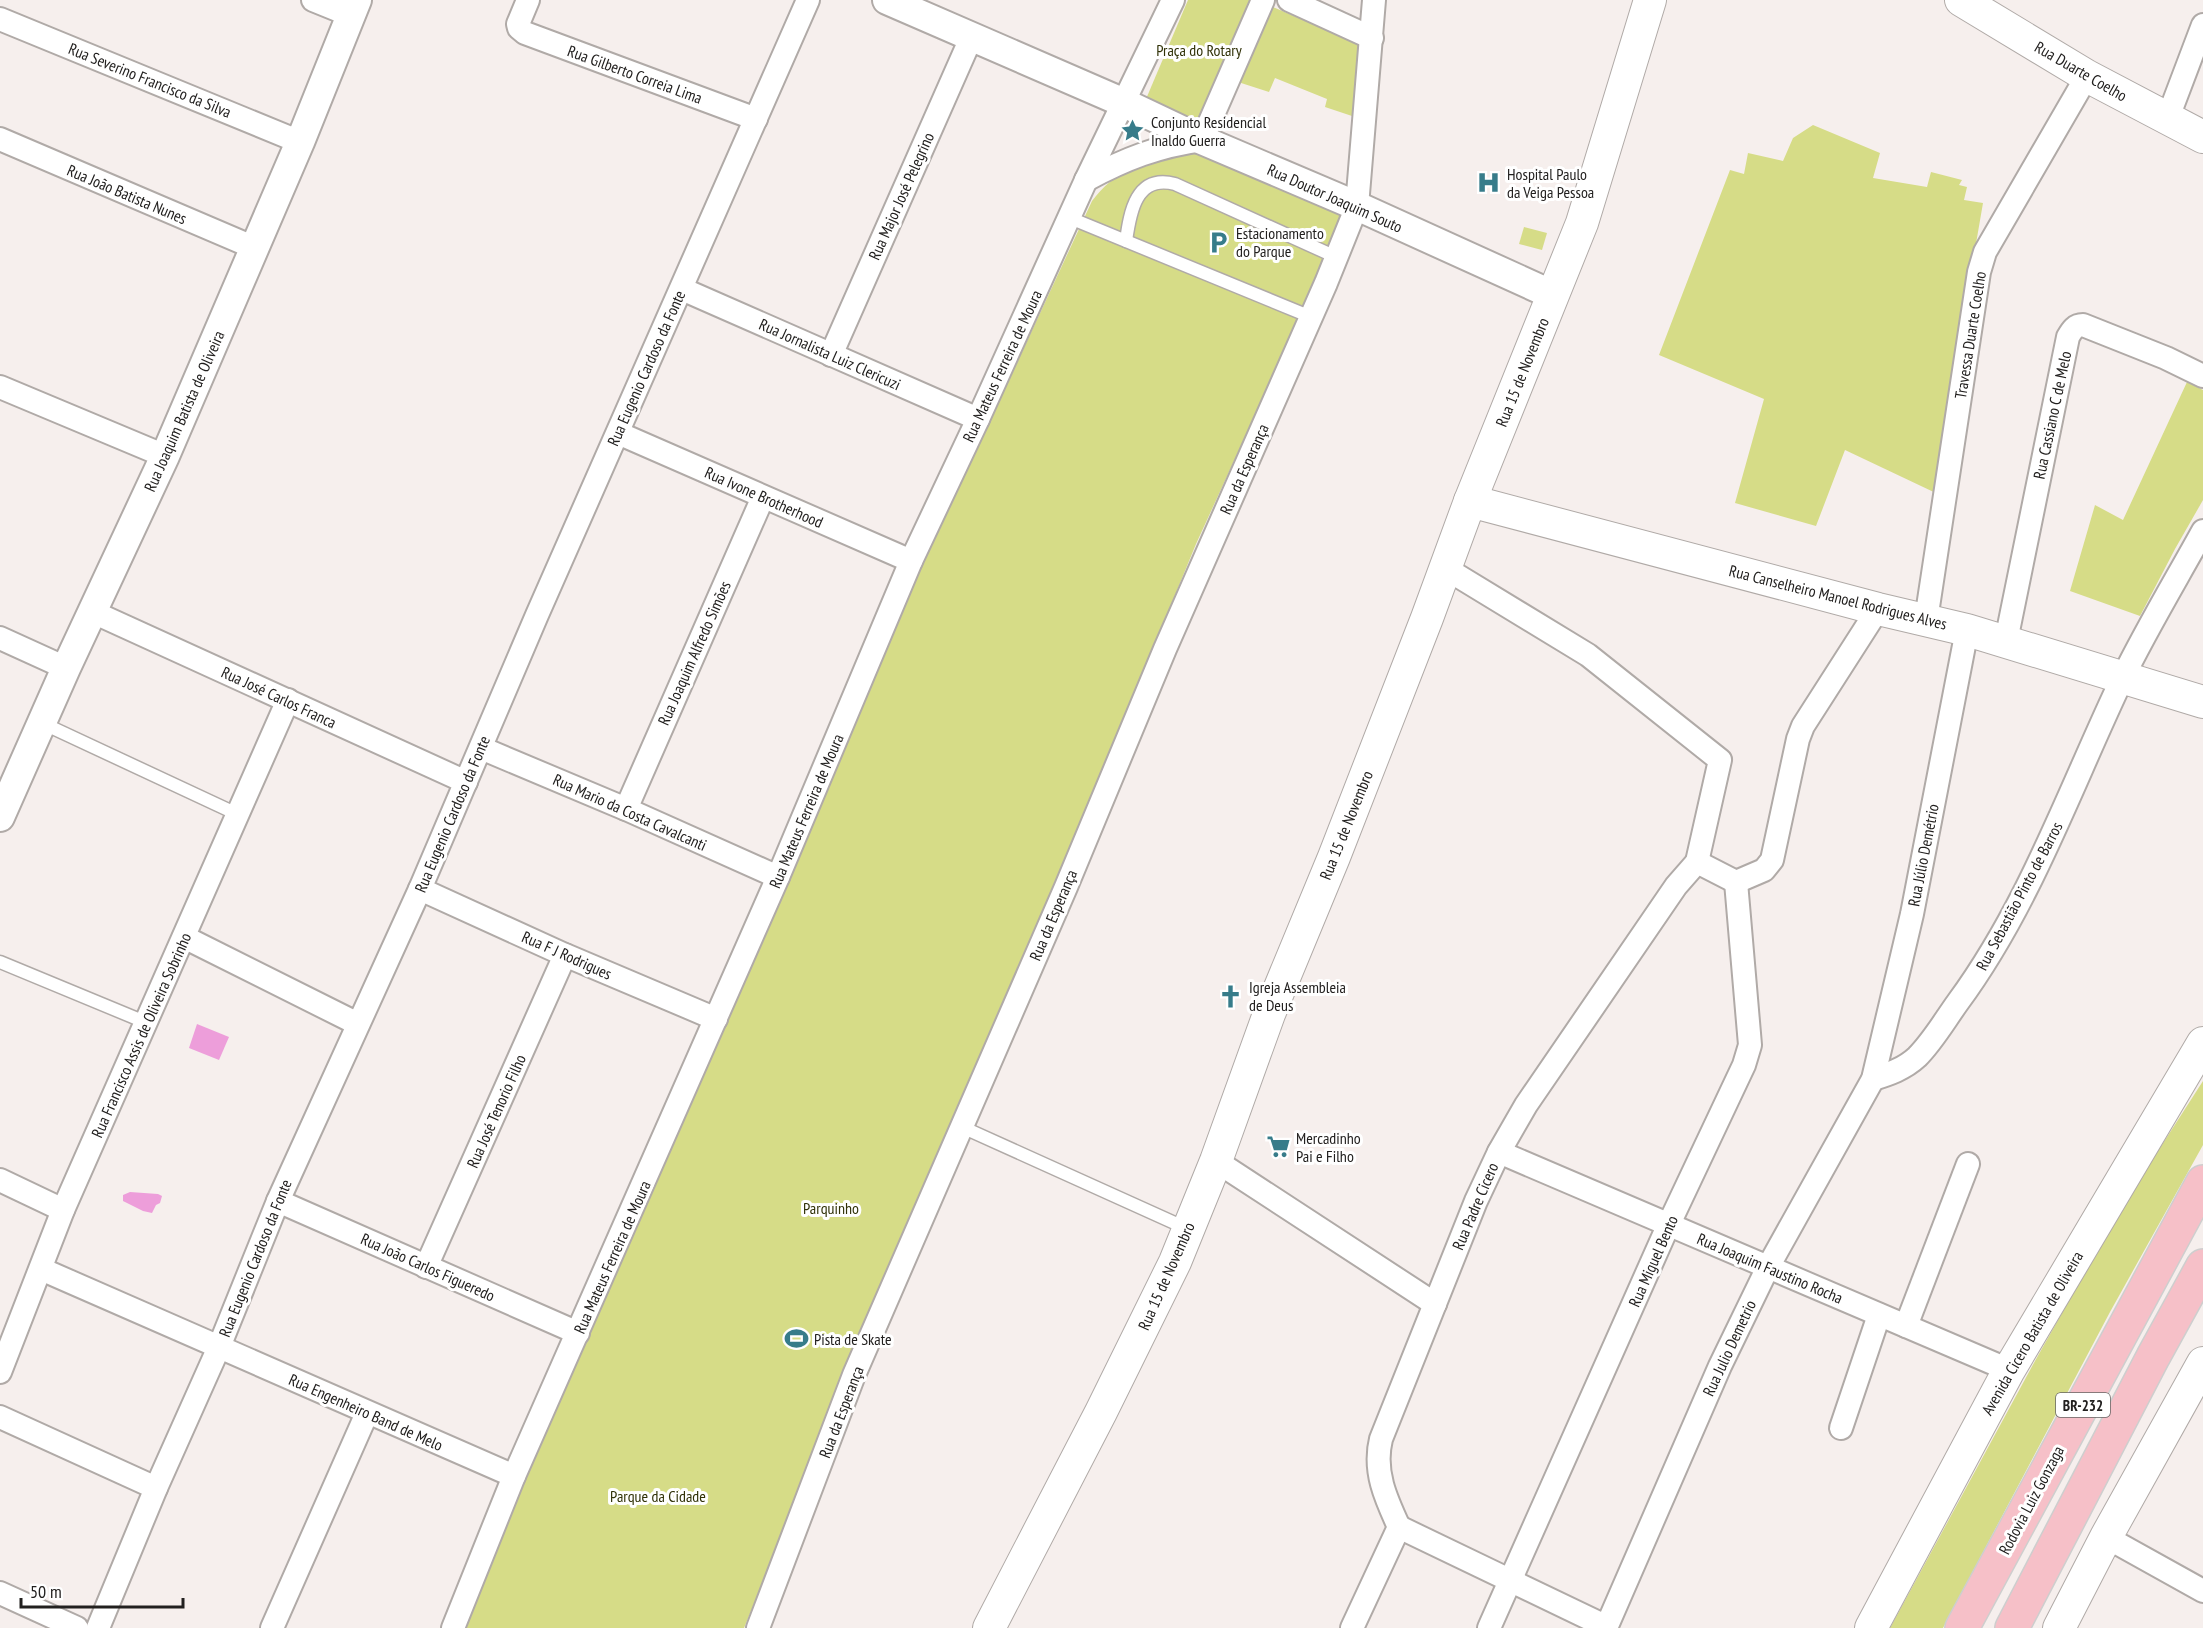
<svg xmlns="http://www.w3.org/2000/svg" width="2203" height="1628" viewBox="0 0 2203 1628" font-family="'PT Sans Narrow',sans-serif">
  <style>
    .green { fill: #d6dc87 }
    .water { fill: #ed9eda }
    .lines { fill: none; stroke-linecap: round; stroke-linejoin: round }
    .service-casing { stroke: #b0aaa7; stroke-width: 15 }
    .minor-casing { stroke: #b0aaa7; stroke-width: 26 }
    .tertiary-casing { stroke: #b0aaa7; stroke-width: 32 }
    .secondary-casing { stroke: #b0aaa7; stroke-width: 34 }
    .trunk-casing { stroke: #cecece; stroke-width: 36 }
    .service { stroke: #fff; stroke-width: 12 }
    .minor { stroke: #fff; stroke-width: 22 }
    .tertiary { stroke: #fff; stroke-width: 28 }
    .secondary { stroke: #fff; stroke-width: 32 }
    .trunk { stroke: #f6c0c8; stroke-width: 33 }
    .labels { text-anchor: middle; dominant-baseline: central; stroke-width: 6; stroke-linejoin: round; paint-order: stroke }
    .shield { fill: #fff; stroke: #646362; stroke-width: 1.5 }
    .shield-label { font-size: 15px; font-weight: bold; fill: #22201f }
    .park-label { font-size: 16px; fill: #303107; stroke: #fff }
    .street-label { font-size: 16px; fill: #22201f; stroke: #fff }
    .poi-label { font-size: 16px; fill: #22201f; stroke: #fff; text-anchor: start }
  </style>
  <rect width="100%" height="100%" fill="#f6efed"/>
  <g class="green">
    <polygon points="1188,0 1251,0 1200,121 1146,99"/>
    <polygon points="1266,4 1360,44 1355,117 1325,107 1327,99 1275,78 1269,92 1238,82"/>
    <polygon points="1813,125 1880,153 1873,178 1927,187 1931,172 1962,180 1959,185 1967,187 1964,200 1983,203 1963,319 1940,495 1845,450 1816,526 1735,503 1764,399 1659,355 1730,170 1744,174 1748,153 1783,161 1793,138"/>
    <path d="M1173,146l34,6 140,62 -151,330 -135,329 -77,172 -240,583h-280l61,-151 385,-893 87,-178 95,-205c23,-30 47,-38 81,-55z"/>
    <polygon points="1524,227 1547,233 1542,250 1519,244"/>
    <polygon points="2187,382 2203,390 2203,500 2175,549 2140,616 2070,591 2095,505 2123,520"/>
    <polygon points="2203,1081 2203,1145 2110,1312 1943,1628 1890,1628 2035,1361 2120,1210"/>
  </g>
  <g class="water">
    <polygon points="197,1024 229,1037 219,1060 189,1048"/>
    <polygon points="130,1192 158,1194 162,1196 160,1203 156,1205 152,1213 143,1211 123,1201 123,1195"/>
  </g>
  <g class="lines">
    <defs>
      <g id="service">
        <polyline points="1070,218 1311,317"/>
        <path d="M1126,241c4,-29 10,-67 49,-57l161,73"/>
        <polyline points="42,723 237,814"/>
        <polyline points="0,962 145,1022"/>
        <polyline points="962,1127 1188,1229"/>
      </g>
      <g id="minor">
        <polyline points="313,0 350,15"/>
        <polyline points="528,0 518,24 519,28 525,33 756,119"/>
        <polyline points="1289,0 1372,38"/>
        <polyline points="0,19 300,142"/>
        <polyline points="2167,120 2203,25"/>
        <polyline points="0,139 255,248"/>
        <path d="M1086,180c39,-21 72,-34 116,-40l61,-140"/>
        <polyline points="682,289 978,419"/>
        <polyline points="831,355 971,38"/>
        <polyline points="0,387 165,456"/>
        <polyline points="618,433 911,561"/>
        <polyline points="1445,568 1588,655 1720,760 1697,862"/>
        <polyline points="93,612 466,782"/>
        <polyline points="1926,620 1979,272 1985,252 2087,76"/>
        <polyline points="0,638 66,668"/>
        <path d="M2006,641l62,-304c4,-7 7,-12 15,-12l83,33 37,18"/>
        <polyline points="481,748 626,809 778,877"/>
        <polyline points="626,809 763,497"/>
        <polyline points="1736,882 1764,870 1772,860 1798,739 1803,726 1878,609"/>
        <polyline points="420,889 565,955 716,1019"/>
        <polyline points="184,937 358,1024"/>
        <path d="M1873,1079c16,-5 31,-10 44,-22 16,-16 28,-37 41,-55 72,-98 112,-214 164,-323 25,-51 54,-99 81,-148"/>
        <polyline points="1499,1152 2009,1370"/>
        <polyline points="1216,1161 1435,1304"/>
        <polyline points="0,1180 63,1210"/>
        <polyline points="278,1201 578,1333"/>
        <polyline points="426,1267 565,955"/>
        <polyline points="41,1269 514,1476"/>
        <polyline points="1906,1326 1968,1164"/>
        <polyline points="0,1372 63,1210 288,700"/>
        <polyline points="0,1417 156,1488"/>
        <polyline points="1841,1428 1879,1315"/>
        <polyline points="1399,1527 1607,1627"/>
        <polyline points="2106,1537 2203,1591"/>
        <polyline points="0,1593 77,1628"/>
        <polyline points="98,1628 156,1488 219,1347 278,1201 420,889 537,615 808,0"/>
        <polyline points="272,1628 367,1413"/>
        <polyline points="453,1628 514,1476 778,877 911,561 978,419 1086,180 1173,0"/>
        <polyline points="758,1628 854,1375 1066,887 1165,649 1326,283 1357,206 1374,0"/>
        <path d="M1352,1628l47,-101c-13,-28 -26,-56 -18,-88l95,-238 23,-49 27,-47 150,-219 21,-24 39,20"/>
        <polyline points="1489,1628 1668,1226 1744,1065 1750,1045 1736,882"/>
        <polyline points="1606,1628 1720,1366 1768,1267 1873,1079 1912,914 1967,630"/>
      </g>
      <g id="tertiary">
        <polyline points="887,0 1122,102 1202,140 1357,206 1553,295"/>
        <polyline points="0,817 66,668 165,456 300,142 357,0"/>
      </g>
      <g id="secondary">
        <polyline points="1961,0 2087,76 2203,137"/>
        <polyline points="1470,501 1878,609 1967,630 2203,702"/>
        <polyline points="989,1628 1101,1412 1175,1262 1216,1161 1269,1014 1334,857 1427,618 1470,501 1582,223 1650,0"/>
        <polyline points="1871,1628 2009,1370 2203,1043"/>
        <polyline points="2059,1628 2106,1537 2203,1363"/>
      </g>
      <g id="trunk">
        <polyline points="1962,1628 2203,1182"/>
        <polyline points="2012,1628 2153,1357 2203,1266"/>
      </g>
    </defs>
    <use href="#service" class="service-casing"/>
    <use href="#minor" class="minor-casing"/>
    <use href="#tertiary" class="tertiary-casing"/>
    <use href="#secondary" class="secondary-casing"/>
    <use href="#trunk" class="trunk-casing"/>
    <use href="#service" class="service"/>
    <use href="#minor" class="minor"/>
    <use href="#tertiary" class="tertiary"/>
    <use href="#secondary" class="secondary"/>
    <use href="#trunk" class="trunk"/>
  </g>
  <defs>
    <symbol id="sight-bare" viewBox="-9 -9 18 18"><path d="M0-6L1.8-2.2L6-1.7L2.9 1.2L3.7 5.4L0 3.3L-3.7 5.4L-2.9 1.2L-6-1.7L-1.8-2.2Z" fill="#377c8a" stroke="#fff" stroke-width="2.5" paint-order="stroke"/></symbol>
    <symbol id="hospital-bare" viewBox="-9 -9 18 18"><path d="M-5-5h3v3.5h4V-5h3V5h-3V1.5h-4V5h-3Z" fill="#377c8a" stroke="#fff" stroke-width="2.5" paint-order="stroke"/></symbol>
    <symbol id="parking-bare" viewBox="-9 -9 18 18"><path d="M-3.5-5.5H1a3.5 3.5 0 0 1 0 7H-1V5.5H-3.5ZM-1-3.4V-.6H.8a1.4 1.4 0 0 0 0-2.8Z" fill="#377c8a" stroke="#fff" stroke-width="2.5" paint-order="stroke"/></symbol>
    <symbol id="church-bare" viewBox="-9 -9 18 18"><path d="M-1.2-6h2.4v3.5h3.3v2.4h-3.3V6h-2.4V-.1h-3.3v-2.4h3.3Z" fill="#377c8a" stroke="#fff" stroke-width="2.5" paint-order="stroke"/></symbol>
    <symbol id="supermarket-bare" viewBox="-9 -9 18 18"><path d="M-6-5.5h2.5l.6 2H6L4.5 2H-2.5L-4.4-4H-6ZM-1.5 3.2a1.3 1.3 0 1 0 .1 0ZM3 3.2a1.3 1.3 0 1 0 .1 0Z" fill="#377c8a" stroke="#fff" stroke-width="2.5" paint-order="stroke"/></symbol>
    <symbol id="stadium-bare" viewBox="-9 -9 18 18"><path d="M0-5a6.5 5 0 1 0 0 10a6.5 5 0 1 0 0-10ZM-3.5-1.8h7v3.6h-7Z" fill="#377c8a" stroke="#fff" stroke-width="2.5" paint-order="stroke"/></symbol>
  </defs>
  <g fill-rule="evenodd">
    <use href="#sight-bare" x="1116" y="114" width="33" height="33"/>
    <use href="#hospital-bare" x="1472" y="166" width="33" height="33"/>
    <use href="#parking-bare" x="1202" y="226" width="33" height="33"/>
    <use href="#church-bare" x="1214" y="980" width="33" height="33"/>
    <use href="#supermarket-bare" x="1262" y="1130" width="33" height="33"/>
    <use href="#stadium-bare" x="780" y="1322" width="33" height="33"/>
  </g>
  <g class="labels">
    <rect class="shield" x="2056" y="1393" width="54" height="24" rx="4.5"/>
    <g class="shield-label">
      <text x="2083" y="1405">BR-232</text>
    </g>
    <g class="park-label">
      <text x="1199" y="50">Praça do Rotary</text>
      <text x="831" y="1208">Parquinho</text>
      <text x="658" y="1496">Parque da Cidade</text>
    </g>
    <g class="street-label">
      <text transform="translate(2081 71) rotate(30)">Rua Duarte Coelho</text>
      <text transform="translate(635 74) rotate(20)">Rua Gilberto Correia Lima</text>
      <text transform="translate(150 80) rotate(22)">Rua Severino Francisco da Silva</text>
      <text transform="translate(127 194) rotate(23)">Rua João Batista Nunes</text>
      <text transform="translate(901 196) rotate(-66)">Rua Major José Pelegrino</text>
      <text transform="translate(1335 198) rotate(24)">Rua Doutor Joaquim Souto</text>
      <text transform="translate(1970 335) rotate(-81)">Travessa Duarte Coelho</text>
      <text transform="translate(830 354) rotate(24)">Rua Jornalista Luiz Clericuzi</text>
      <text transform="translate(1002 366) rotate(-65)">Rua Mateus Ferreira de Moura</text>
      <text transform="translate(646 368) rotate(-66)">Rua Eugenio Cardoso da Fonte</text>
      <text transform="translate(1522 372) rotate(-68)">Rua 15 de Novembro</text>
      <text transform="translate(184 411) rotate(-66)">Rua Joaquim Batista de Oliveira</text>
      <text transform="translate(2052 415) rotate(-78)">Rua Cassiano C de Melo</text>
      <text transform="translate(1244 469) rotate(-66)">Rua da Esperança</text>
      <text transform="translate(764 497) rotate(24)">Rua Ivone Brotherhood</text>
      <text transform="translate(1838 597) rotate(14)">Rua Canselheiro Manoel Rodrigues Alves</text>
      <text transform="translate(694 653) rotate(-66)">Rua Joaquim Alfredo Simões</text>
      <text transform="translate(279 697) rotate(25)">Rua José Carlos Franca</text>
      <text transform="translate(806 811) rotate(-67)">Rua Mateus Ferreira de Moura</text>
      <text transform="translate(630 812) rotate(24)">Rua Mario da Costa Cavalcanti</text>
      <text transform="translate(452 814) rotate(-67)">Rua Eugenio Cardoso da Fonte</text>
      <text transform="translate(1346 825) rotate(-68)">Rua 15 de Novembro</text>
      <text transform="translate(1923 855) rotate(-79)">Rua Júlio Demétrio</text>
      <text transform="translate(2019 896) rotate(-62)">Rua Sebastião Pinto de Barros</text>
      <text transform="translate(1053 915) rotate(-67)">Rua da Esperança</text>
      <text transform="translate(567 955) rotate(24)">Rua F J Rodrigues</text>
      <text transform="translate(141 1035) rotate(-66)">Rua Francisco Assis de Oliveira Sobrinho</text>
      <text transform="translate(496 1111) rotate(-66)">Rua José Tenorio Filho</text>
      <text transform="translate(1475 1206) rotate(-67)">Rua Padre Cicero</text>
      <text transform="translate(612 1257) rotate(-66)">Rua Mateus Ferreira de Moura</text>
      <text transform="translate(255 1258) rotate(-68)">Rua Eugenio Cardoso da Fonte</text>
      <text transform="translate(1653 1261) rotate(-66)">Rua Miguel Bento</text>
      <text transform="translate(428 1267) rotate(24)">Rua João Carlos Figueredo</text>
      <text transform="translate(1770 1268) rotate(23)">Rua Joaquim Faustino Rocha</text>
      <text transform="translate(1166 1276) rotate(-66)">Rua 15 de Novembro</text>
      <text transform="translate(2032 1333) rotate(-60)">Avenida Cicero Batista de Oliveira</text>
      <text transform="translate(1729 1348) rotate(-65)">Rua Julio Demetrio</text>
      <text transform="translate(366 1412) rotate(24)">Rua Engenheiro Band de Melo</text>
      <text transform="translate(841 1412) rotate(-69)">Rua da Esperança</text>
      <text transform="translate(2031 1500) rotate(-62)">Rodovia Luiz Gonzaga</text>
    </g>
    <g class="poi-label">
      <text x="1151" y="122">Conjunto Residencial<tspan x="1151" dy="18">Inaldo Guerra</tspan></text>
      <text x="1507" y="174">Hospital Paulo<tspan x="1507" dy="18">da Veiga Pessoa</tspan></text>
      <text x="1236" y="233">Estacionamento<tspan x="1236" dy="18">do Parque</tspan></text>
      <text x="1249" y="987">Igreja Assembleia<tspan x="1249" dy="18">de Deus</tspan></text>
      <text x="1296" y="1138">Mercadinho<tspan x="1296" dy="18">Pai e Filho</tspan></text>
      <text x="814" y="1339">Pista de Skate</text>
    </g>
  </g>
  <path d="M21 1598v9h162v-9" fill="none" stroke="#22201f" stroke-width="3"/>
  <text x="30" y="1598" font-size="18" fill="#22201f" stroke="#ffffff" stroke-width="4.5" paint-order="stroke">50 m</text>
</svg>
